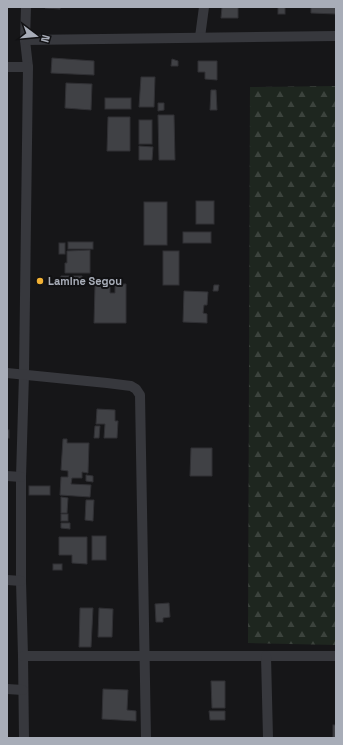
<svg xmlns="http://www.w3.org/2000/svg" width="343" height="745" viewBox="0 0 343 745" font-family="'Space Grotesk',sans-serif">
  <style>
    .forest { fill: url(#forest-firs) }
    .building { fill: #404145; stroke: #303034 }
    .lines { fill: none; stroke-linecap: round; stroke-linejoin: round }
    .street { stroke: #37383d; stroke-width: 10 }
    .poi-dot { fill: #f2b134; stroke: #111113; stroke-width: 1.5 }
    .labels { text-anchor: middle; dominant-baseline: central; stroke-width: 4; stroke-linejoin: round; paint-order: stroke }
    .poi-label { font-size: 11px; font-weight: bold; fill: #a8adb8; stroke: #111113; text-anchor: start }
  </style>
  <defs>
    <pattern id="forest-firs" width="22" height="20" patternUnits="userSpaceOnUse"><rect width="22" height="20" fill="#1e261f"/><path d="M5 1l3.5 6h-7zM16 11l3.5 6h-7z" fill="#3c433d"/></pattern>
  </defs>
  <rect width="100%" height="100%" fill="#161618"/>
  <polygon class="forest" points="336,86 336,645 248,643 250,87"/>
  <g class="building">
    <polygon points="45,7 60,7 60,9 45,8"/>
    <polygon points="222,7 238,7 238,18 221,18"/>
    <rect x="278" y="7" width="7" height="7"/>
    <polygon points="311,7 336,7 336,14 311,13"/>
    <polygon points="52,58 94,61 94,75 51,73"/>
    <polygon points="172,59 178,61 178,66 171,66"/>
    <polygon points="198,61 217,61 217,80 205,79 205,72 198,72"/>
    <polygon points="141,77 155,77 154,107 139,107"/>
    <polygon points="66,83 92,84 91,110 65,108"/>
    <polygon points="211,90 216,90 217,110 210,110"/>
    <rect x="105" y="98" width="26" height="11"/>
    <polygon points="158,103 164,103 164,110 158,111"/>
    <polygon points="158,115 174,115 175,160 159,160"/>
    <polygon points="108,117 130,117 130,151 107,151"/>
    <rect x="139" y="120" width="13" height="24"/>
    <polygon points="139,146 153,147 152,160 139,160"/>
    <rect x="196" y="201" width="18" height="23"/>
    <rect x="144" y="202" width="23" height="43"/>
    <rect x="183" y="232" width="28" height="11"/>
    <rect x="68" y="242" width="25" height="7"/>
    <rect x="59" y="243" width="6" height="11"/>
    <polygon points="90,250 90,273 65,273 65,263 67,263 67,251"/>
    <rect x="163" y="251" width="16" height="34"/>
    <polygon points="61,276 82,276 82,283 60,282"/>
    <polygon points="115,284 126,284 126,323 94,323 95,286 110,286 110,293 115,293"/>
    <polygon points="214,285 219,285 218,291 213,291"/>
    <polygon points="184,291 208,292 207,305 204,305 203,313 207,314 207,323 183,322"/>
    <polygon points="97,409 115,410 115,421 118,421 117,438 104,438 105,424 96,424"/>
    <polygon points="95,426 100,426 99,438 94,438"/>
    <rect x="7" y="430" width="2" height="8"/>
    <polygon points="63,439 67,439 67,443 89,443 88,473 82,472 82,478 72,478 71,484 91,485 90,497 60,495 61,477 68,477 68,471 61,470"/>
    <polygon points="191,448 212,448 212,476 190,476"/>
    <polygon points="86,475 93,476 93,482 86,481"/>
    <rect x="29" y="486" width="21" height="9"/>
    <polygon points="61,497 68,498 67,513 61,513"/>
    <polygon points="86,500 94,500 93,521 85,520"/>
    <rect x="61" y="514" width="7" height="7"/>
    <polygon points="61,523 70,523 70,529 61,528"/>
    <rect x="92" y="536" width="14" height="24"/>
    <polygon points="59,537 87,537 87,564 72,563 72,555 59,555"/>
    <rect x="53" y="564" width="9" height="6"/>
    <polygon points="169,603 170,617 163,618 163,622 156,622 155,604"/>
    <polygon points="80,608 93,608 91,647 79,647"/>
    <polygon points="99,608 113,609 112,637 98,637"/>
    <polygon points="211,681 225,681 225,708 212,708"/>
    <polygon points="103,689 128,690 127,710 136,711 136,721 102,719"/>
    <polygon points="209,711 225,711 225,720 210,720"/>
    <rect x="333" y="725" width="3" height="13"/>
  </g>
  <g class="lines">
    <g class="street">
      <polyline points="26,7 25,40 28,67"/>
      <polyline points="200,37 204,7"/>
      <polyline points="25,40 336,36"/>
      <polyline points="7,67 28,67 24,374 21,477 21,581 23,656 24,738"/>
      <polyline points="7,373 107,383 131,386 136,389 140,395 146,738"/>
      <polyline points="7,476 21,477"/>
      <polyline points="7,580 21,581"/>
      <polyline points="23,656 336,656"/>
      <polyline points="266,656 268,738"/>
      <polyline points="7,689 23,690"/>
    </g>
  </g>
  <circle class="poi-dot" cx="40" cy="281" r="4"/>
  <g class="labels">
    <g class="poi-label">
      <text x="48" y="281">Lamine Segou</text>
    </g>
  </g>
  <rect width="343" height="745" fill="none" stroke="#a8adb8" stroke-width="16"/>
  <g transform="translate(36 36) rotate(106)" stroke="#111113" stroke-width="3" paint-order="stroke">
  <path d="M0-3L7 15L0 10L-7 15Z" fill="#a8adb8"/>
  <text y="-6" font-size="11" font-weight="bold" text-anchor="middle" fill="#a8adb8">N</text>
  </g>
</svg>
